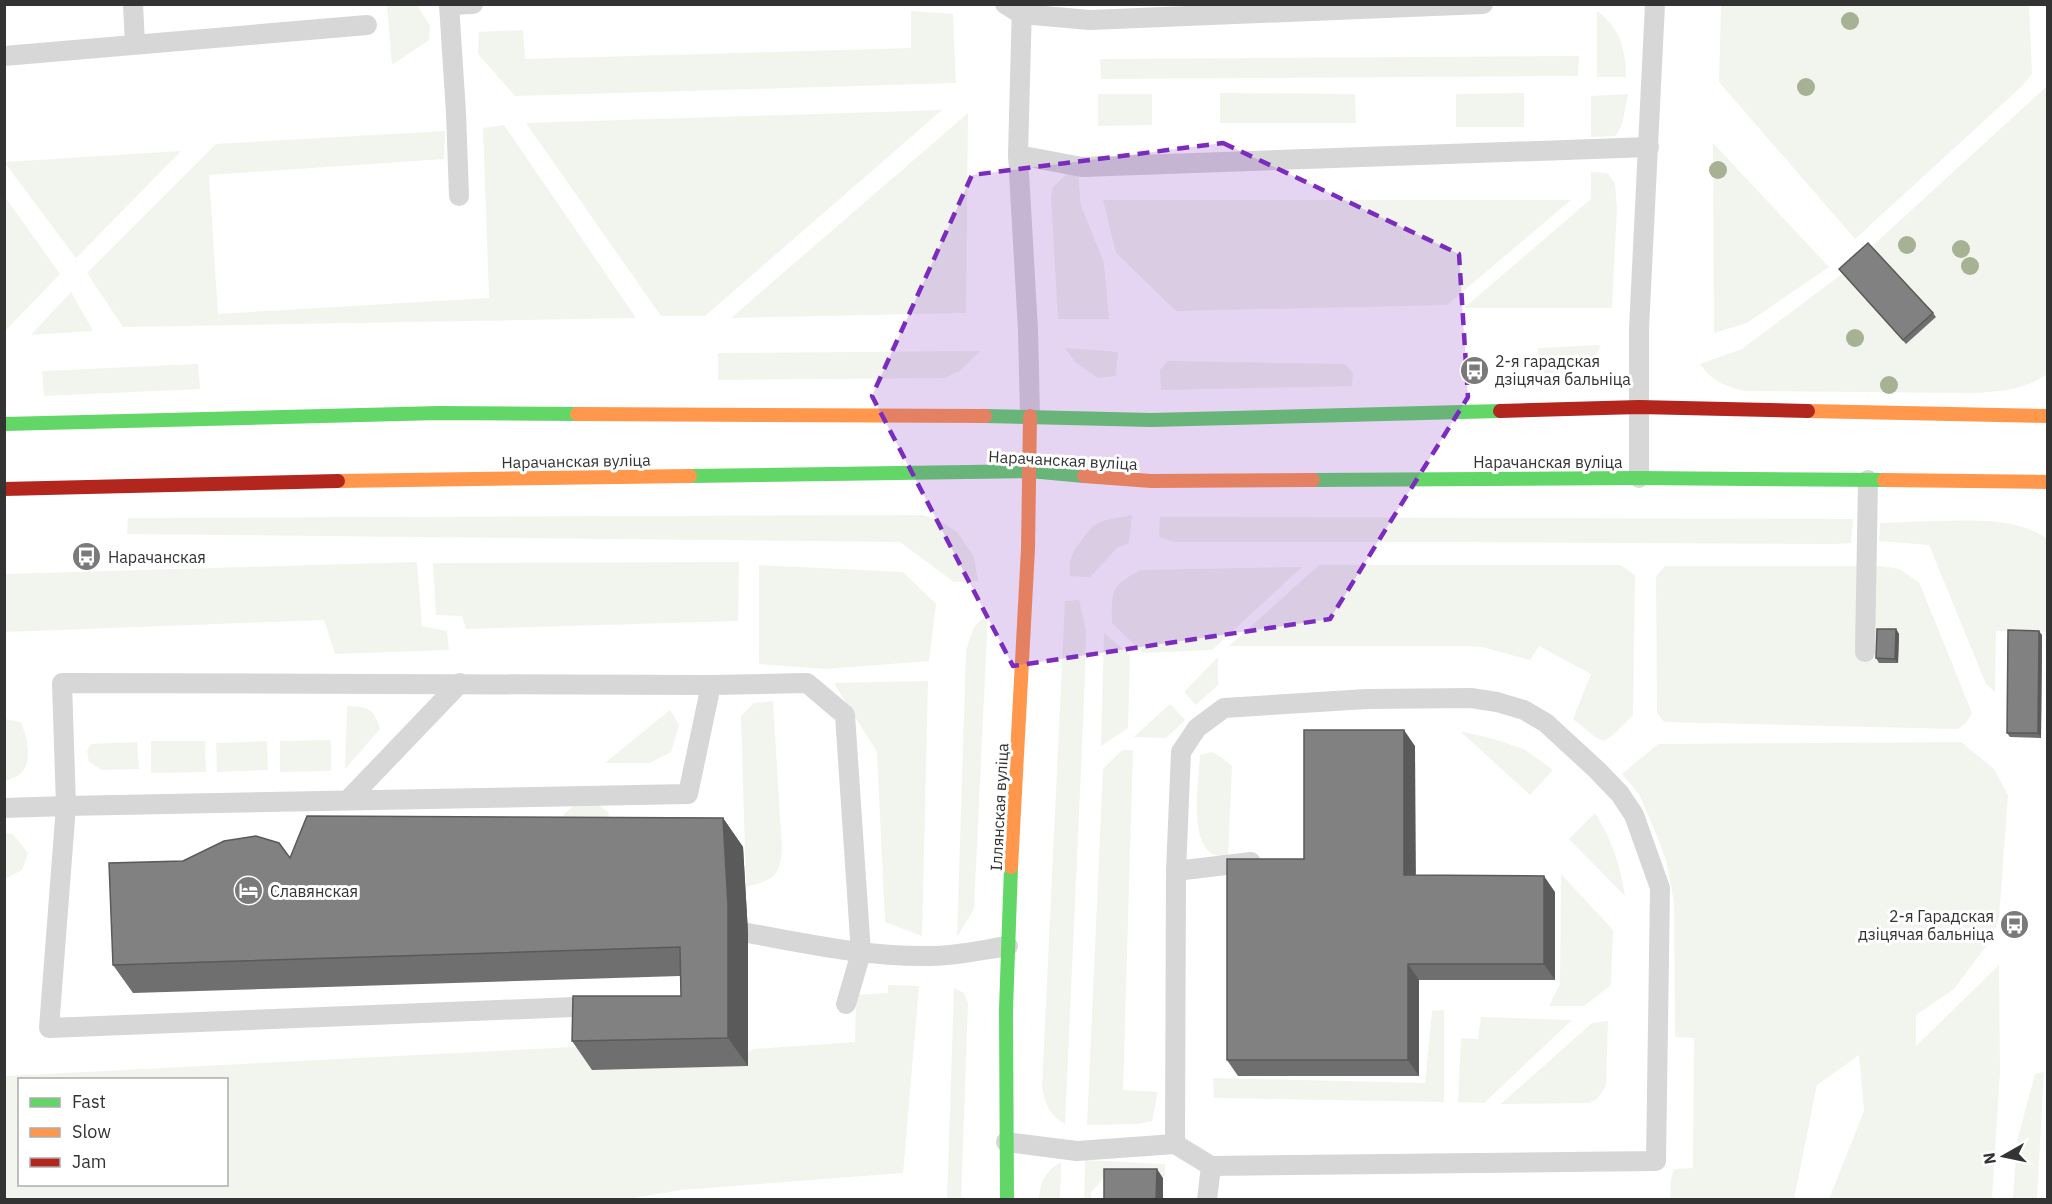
<svg xmlns="http://www.w3.org/2000/svg" width="2052" height="1204" viewBox="0 0 2052 1204" font-family="'IBM Plex Sans',sans-serif">
  <style>
    .green { fill: #f2f5ed; fill-rule: evenodd }
    .lines { fill: none; stroke-linecap: round; stroke-linejoin: round }
    .lane { stroke: #d7d7d7; stroke-width: 20 }
    .fast { stroke: #63d668; stroke-width: 14 }
    .slow { stroke: #ff974d; stroke-width: 14 }
    .jam { stroke: #b3261e; stroke-width: 14 }
    .tree { fill: #a7b194 }
    .wall { fill: #6f6f6f }
    .shaded-wall { fill: #5a5a5a }
    .building { fill: #818181; stroke: #5a5a5a; stroke-width: 1.5 }
    .marked { fill: #7b2cbf; fill-opacity: 0.2; stroke: #7b2cbf; stroke-width: 4.5; stroke-dasharray: 12 8; stroke-linejoin: round }
    .labels { text-anchor: middle; dominant-baseline: central; stroke-width: 6; stroke-linejoin: round; paint-order: stroke }
    .poi-label { font-size: 16px; fill: #333; stroke: #fff; text-anchor: start }
    .street-label { font-size: 16px; fill: #333; stroke: #fff }
  </style>
  <rect width="100%" height="100%" fill="#fff"/>
  <g class="green">
    <polygon points="387,5 417,5 430,26 429,40 392,65"/>
    <polygon points="1721,5 2029,5 2032,74 2021,87 1855,239 1719,82"/>
    <polygon points="911,11 953,14 956,83 515,96 478,54 479,32 523,30 525,59 911,48"/>
    <path d="M1597,11c24,19 28,36 29,66h-29z"/>
    <polygon points="1579,56 1578,76 1101,79 1100,59"/>
    <path d="M2047,86v288c-23,16 -46,18 -74,19l-228,-2c-22,-6 -31,-8 -45,-27l42,-15 100,-75 65,70 -36,-97z"/>
    <polygon points="1220,93 1355,94 1356,123 1220,123"/>
    <polygon points="1524,93 1524,127 1456,127 1456,94"/>
    <polygon points="1098,94 1152,94 1152,125 1098,126"/>
    <polygon points="1628,94 1622,125 1615,136 1591,137 1591,96"/>
    <polygon points="942,110 705,316 661,316 526,123"/>
    <polygon points="968,113 966,313 731,318"/>
    <polygon points="504,125 636,318 123,327 87,273 216,144 445,131 444,159 209,175 218,314 489,298 483,128"/>
    <polygon points="1713,143 1829,267 1747,323 1714,333"/>
    <polygon points="181,151 76,258 5,163 5,162"/>
    <polygon points="1069,172 1078,173 1081,206 1104,263 1109,319 1058,319 1051,197 1053,187"/>
    <polygon points="1591,172 1608,173 1615,184 1617,208 1612,308 1464,308 1591,199"/>
    <polygon points="5,197 60,274 5,331 4,331"/>
    <polygon points="1103,200 1571,200 1447,305 1176,311 1116,253"/>
    <polygon points="71,292 93,331 31,335"/>
    <path d="M1601,345c-12,30 -35,27 -63,29v-26z"/>
    <polygon points="1065,348 1118,352 1116,376 1098,378 1075,362"/>
    <polygon points="980,351 961,370 945,378 718,380 718,353"/>
    <polygon points="1168,361 1345,364 1353,373 1352,386 1161,390 1160,370"/>
    <polygon points="198,364 200,389 44,396 42,371"/>
    <polygon points="923,515 939,520 957,532 974,557 978,581 954,582 900,542 127,534 128,518"/>
    <polygon points="1132,515 1129,543 1117,548 1090,577 1070,576 1070,562 1074,550 1092,527 1102,521"/>
    <polygon points="1160,517 1853,519 1851,543 1836,544 1449,542 1175,542 1159,537"/>
    <path d="M1931,521c38,0 83,-5 117,18l-1,93 -51,-1 -1,61 -9,-8 -57,-139 -50,-4 1,-18z"/>
    <polygon points="417,562 422,626 447,631 449,650 335,654 324,620 5,632 5,574"/>
    <polygon points="739,562 738,621 466,629 462,616 436,615 433,563"/>
    <polygon points="759,565 903,572 936,604 929,661 826,669 759,664"/>
    <polygon points="1319,565 1620,565 1635,575 1633,715 1614,734 1604,741 1595,737 1573,719 1591,674 1539,646 1530,660 1482,647 1466,646 1229,646"/>
    <polygon points="1665,566 1881,566 1899,569 1919,582 1972,713 1966,723 1958,729 1664,722 1657,713 1656,577"/>
    <path d="M1302,567l-90,83 -69,3 -31,-30c-1,-32 -1,-37 28,-53z"/>
    <path d="M1079,600l7,31 -2,72 -19,421c-16,-9 -20,-20 -23,-37l23,-486z"/>
    <polygon points="988,613 974,909 957,937 966,650 974,627"/>
    <polygon points="1104,633 1130,655 1128,728 1101,746"/>
    <polygon points="1218,657 1218,685 1196,705 1184,692"/>
    <polygon points="928,681 922,936 885,922 877,752 834,683"/>
    <path d="M773,701l9,148c-2,29 -10,31 -36,38l-5,-171 13,-13z"/>
    <polygon points="1170,704 1185,720 1166,738 1134,737"/>
    <path d="M347,706c21,1 27,2 33,23l-35,40z"/>
    <polygon points="670,710 679,725 671,752 650,763 605,763"/>
    <path d="M5,719l16,3c9,24 15,52 -16,59z"/>
    <polygon points="1460,731 1490,738 1524,749 1553,770 1530,795"/>
    <polygon points="331,740 331,771 280,772 280,741"/>
    <polygon points="151,741 205,741 206,772 151,773"/>
    <polygon points="267,741 268,770 217,772 216,743"/>
    <polygon points="137,742 139,769 102,770 89,762 87,751 91,744"/>
    <polygon points="1961,742 1994,769 2008,795 1999,919 1990,941 1954,989 1916,1015 1916,1046 1999,965 2000,1072 1992,1199 1829,1199 1864,1111 1859,1055 1817,1085 1794,1199 1670,1199 1671,1179 1674,1169 1693,1168 1694,1038 1675,1037 1674,902 1666,860 1653,826 1639,794 1622,774 1658,744"/>
    <polygon points="1122,750 1133,750 1123,1090 1158,1092 1152,1121 1138,1124 1087,1125 1103,769"/>
    <path d="M1212,752l10,6 10,8 -4,90c-4,0 -10,0 -14,-1 -26,-13 -15,-76 -14,-100z"/>
    <polygon points="593,801 608,812 612,837 561,836 564,814 576,804"/>
    <path d="M1595,813c18,30 24,48 30,83l-56,-57z"/>
    <polygon points="5,833 13,834 28,853 22,870 5,879"/>
    <polygon points="1561,874 1613,930 1611,985 1584,1006 1549,1006 1560,984"/>
    <path d="M888,985l31,1 -16,187 -222,17 -60,10h-616v-124l588,-30 155,6 6,-3 101,-7 1,-47 32,-2zM20,1080h206v104h-206z"/>
    <polygon points="954,988 964,993 968,1003 961,1200 947,1199"/>
    <polygon points="1444,1010 1444,1102 1214,1098 1213,1078 1425,1083 1432,1011"/>
    <polygon points="1481,1017 1572,1020 1484,1103 1458,1102 1461,1038 1478,1039"/>
    <polygon points="1608,1021 1606,1086 1597,1099 1589,1103 1501,1104 1592,1023"/>
    <polygon points="2044,1072 2037,1199 2013,1199 2017,1141 2035,1074"/>
    <polygon points="1085,1160 1165,1164 1165,1176 1103,1179 1091,1192 1091,1199 1084,1200"/>
    <path d="M1061,1162l-1,37h-21c1,-18 7,-28 22,-37z"/>
  </g>
  <g class="lines">
    <g class="lane">
      <polyline points="133,4 135,44"/>
      <polyline points="449,4 456,113 459,196"/>
      <polyline points="1005,4 1021,14 1090,20 1483,4"/>
      <polyline points="1022,4 1018,155 1028,330 1030,416"/>
      <polyline points="449,5 473,4"/>
      <polyline points="4,56 367,25"/>
      <polyline points="1018,155 1082,167 1649,147"/>
      <polyline points="1639,478 1639,329 1655,4"/>
      <polyline points="1865,652 1868,480"/>
      <polyline points="711,685 688,794 66,806 62,683 711,685 807,683 845,715 861,953 846,1004"/>
      <polyline points="348,800 460,683"/>
      <polyline points="4,808 66,806 49,1028 599,1006"/>
      <polyline points="1176,871 1251,862"/>
      <path d="M748,933c60,11 120,24 182,23 26,0 52,-6 78,-10"/>
      <polyline points="1006,1142 1077,1151 1175,1144 1211,1166 1207,1200"/>
      <polyline points="1175,1144 1176,871 1181,752 1197,728 1224,708 1367,699 1471,698 1497,702 1524,710 1546,723 1597,770 1620,794 1634,815 1660,888 1656,1161 1211,1166"/>
    </g>
    <g class="fast">
      <polyline points="985,416 1151,420 1500,411"/>
      <polyline points="4,424 439,413 577,414"/>
      <polyline points="690,476 1030,471 1084,476"/>
      <polyline points="1313,480 1639,478 1884,480"/>
      <polyline points="1007,1200 1006,1009 1011,867"/>
    </g>
    <g class="slow">
      <polyline points="1808,411 2048,416"/>
      <polyline points="577,414 985,416"/>
      <polyline points="1084,476 1151,481 1313,480"/>
      <polyline points="1884,480 2048,482"/>
      <polyline points="338,481 690,476"/>
      <polyline points="1011,867 1028,549 1030,416"/>
    </g>
    <g class="jam">
      <polyline points="1500,411 1639,407 1808,411"/>
      <polyline points="4,489 338,481"/>
    </g>
  </g>
  <g class="tree">
    <circle cx="1850" cy="21" r="9"/>
    <circle cx="1806" cy="87" r="9"/>
    <circle cx="1718" cy="170" r="9"/>
    <circle cx="1907" cy="245" r="9"/>
    <circle cx="1961" cy="249" r="9"/>
    <circle cx="1970" cy="266" r="9"/>
    <circle cx="1855" cy="338" r="9"/>
    <circle cx="1889" cy="385" r="9"/>
  </g>
  <g class="wall">
    <polygon points="1839,269 1933,313 1936,317 1906,344"/>
    <polygon points="1896,629 1899,634 1898,663 1879,663 1876,658"/>
    <polygon points="2042,635 2041,738 2010,737 2007,733"/>
    <polygon points="1415,746 1415,875 1555,892 1555,980 1419,980 1419,1076 1238,1076 1227,1060 1304,859"/>
    <polygon points="723,818 743,847 748,933 748,1066 592,1070 572,1041 681,996 680,976 133,993 113,965 183,861 290,858"/>
  </g>
  <g class="shaded-wall">
    <polygon points="1896,629 1899,634 1898,663 1895,659"/>
    <polygon points="2039,631 2042,635 2041,738 2038,733"/>
    <polygon points="1404,730 1415,746 1416,891 1404,875"/>
    <polygon points="723,818 743,847 748,933 748,1066 728,1038"/>
    <polygon points="1544,876 1555,892 1555,980 1544,964"/>
    <polygon points="1408,964 1419,980 1419,1076 1408,1060"/>
    <polygon points="1157,1169 1163,1178 1163,1200 1156,1200"/>
  </g>
  <g class="building">
    <polygon points="1868,243 1933,313 1903,340 1839,269"/>
    <polygon points="1877,629 1896,629 1895,659 1876,658"/>
    <polygon points="2008,630 2039,631 2038,733 2007,733"/>
    <polygon points="1304,730 1404,730 1404,875 1544,876 1544,964 1408,964 1408,1060 1227,1060 1227,859 1304,859"/>
    <polygon points="307,816 723,818 728,905 728,1038 572,1041 573,996 681,996 680,947 113,965 109,863 183,861 224,841 256,836 279,843 290,858"/>
    <polygon points="1104,1169 1157,1169 1156,1200 1104,1200"/>
  </g>
  <path class="marked" d="M1223,143l236,111 9,143 -138,222 -317,47 -141,-270 100,-221z"/>
  <defs>
    <symbol id="bus-disc" viewBox="-11 -11 22 22"><circle r="9.5" fill="#7a7a7a" stroke="#fff"/><path d="M-5-6H5V4H4V6H2V4H-2V6H-4V4H-5ZM-3.5-4V0h7V-4ZM-3.5 1.2v1.5H-2V1.2ZM2 1.2v1.5H3.5V1.2Z" fill="#fff"/></symbol>
    <symbol id="hotel-disc" viewBox="-11 -11 22 22"><circle r="9.5" fill="#7a7a7a" stroke="#fff"/><path d="M-6-4.5h1.5V1H6V5H4.5V3h-9V5H-6ZM-4 0a1.8 1.8 0 1 1 3.6 0ZM.5 0V-2.5h3Q6-2.5 6 0Z" fill="#fff"/></symbol>
  </defs>
  <g fill-rule="evenodd">
    <use href="#bus-disc" x="1458" y="354" width="33" height="33"/>
    <use href="#bus-disc" x="70" y="540" width="33" height="33"/>
    <use href="#hotel-disc" x="232" y="874" width="33" height="33"/>
    <use href="#bus-disc" x="1998" y="908" width="33" height="33"/>
  </g>
  <g class="labels">
    <g class="poi-label">
      <text x="1495" y="361">2-я гарадская<tspan x="1495" dy="18">дзіцячая бальніца</tspan></text>
      <text x="108" y="557">Нарачанская</text>
      <text x="270" y="891">Славянская</text>
      <text x="1994" y="916" text-anchor="end">2-я Гарадская<tspan x="1994" dy="18">дзіцячая бальніца</tspan></text>
    </g>
    <g class="street-label">
      <text transform="translate(1063 460) rotate(3)">Нарачанская вуліца</text>
      <text transform="translate(576 461) rotate(-1)">Нарачанская вуліца</text>
      <text x="1548" y="462">Нарачанская вуліца</text>
      <text transform="translate(999 807) rotate(-87)">Іллянская вуліца</text>
    </g>
  </g>
  <rect width="2052" height="1204" fill="none" stroke="#333333" stroke-width="12"/>
  <rect x="18" y="1078" width="210" height="108" fill="#ffffff" stroke="#adadad" stroke-width="1.5"/>
  <rect x="30" y="1098" width="30" height="9" fill="#63d668" stroke="#adadad" stroke-width="1.5"/>
  <text x="72" y="1108" font-size="18" fill="#333333">Fast</text>
  <rect x="30" y="1128" width="30" height="9" fill="#ff974d" stroke="#adadad" stroke-width="1.5"/>
  <text x="72" y="1138" font-size="18" fill="#333333">Slow</text>
  <rect x="30" y="1158" width="30" height="9" fill="#b3261e" stroke="#adadad" stroke-width="1.5"/>
  <text x="72" y="1168" font-size="18" fill="#333333">Jam</text>
  <g transform="translate(2004 1156) rotate(261)" stroke="#ffffff" stroke-width="4.5" paint-order="stroke">
  <path d="M0-4.5L10 22L0 15L-10 22Z" fill="#333333"/>
  <text y="-9" font-size="16" font-weight="bold" text-anchor="middle" fill="#333333">N</text>
  </g>
</svg>
